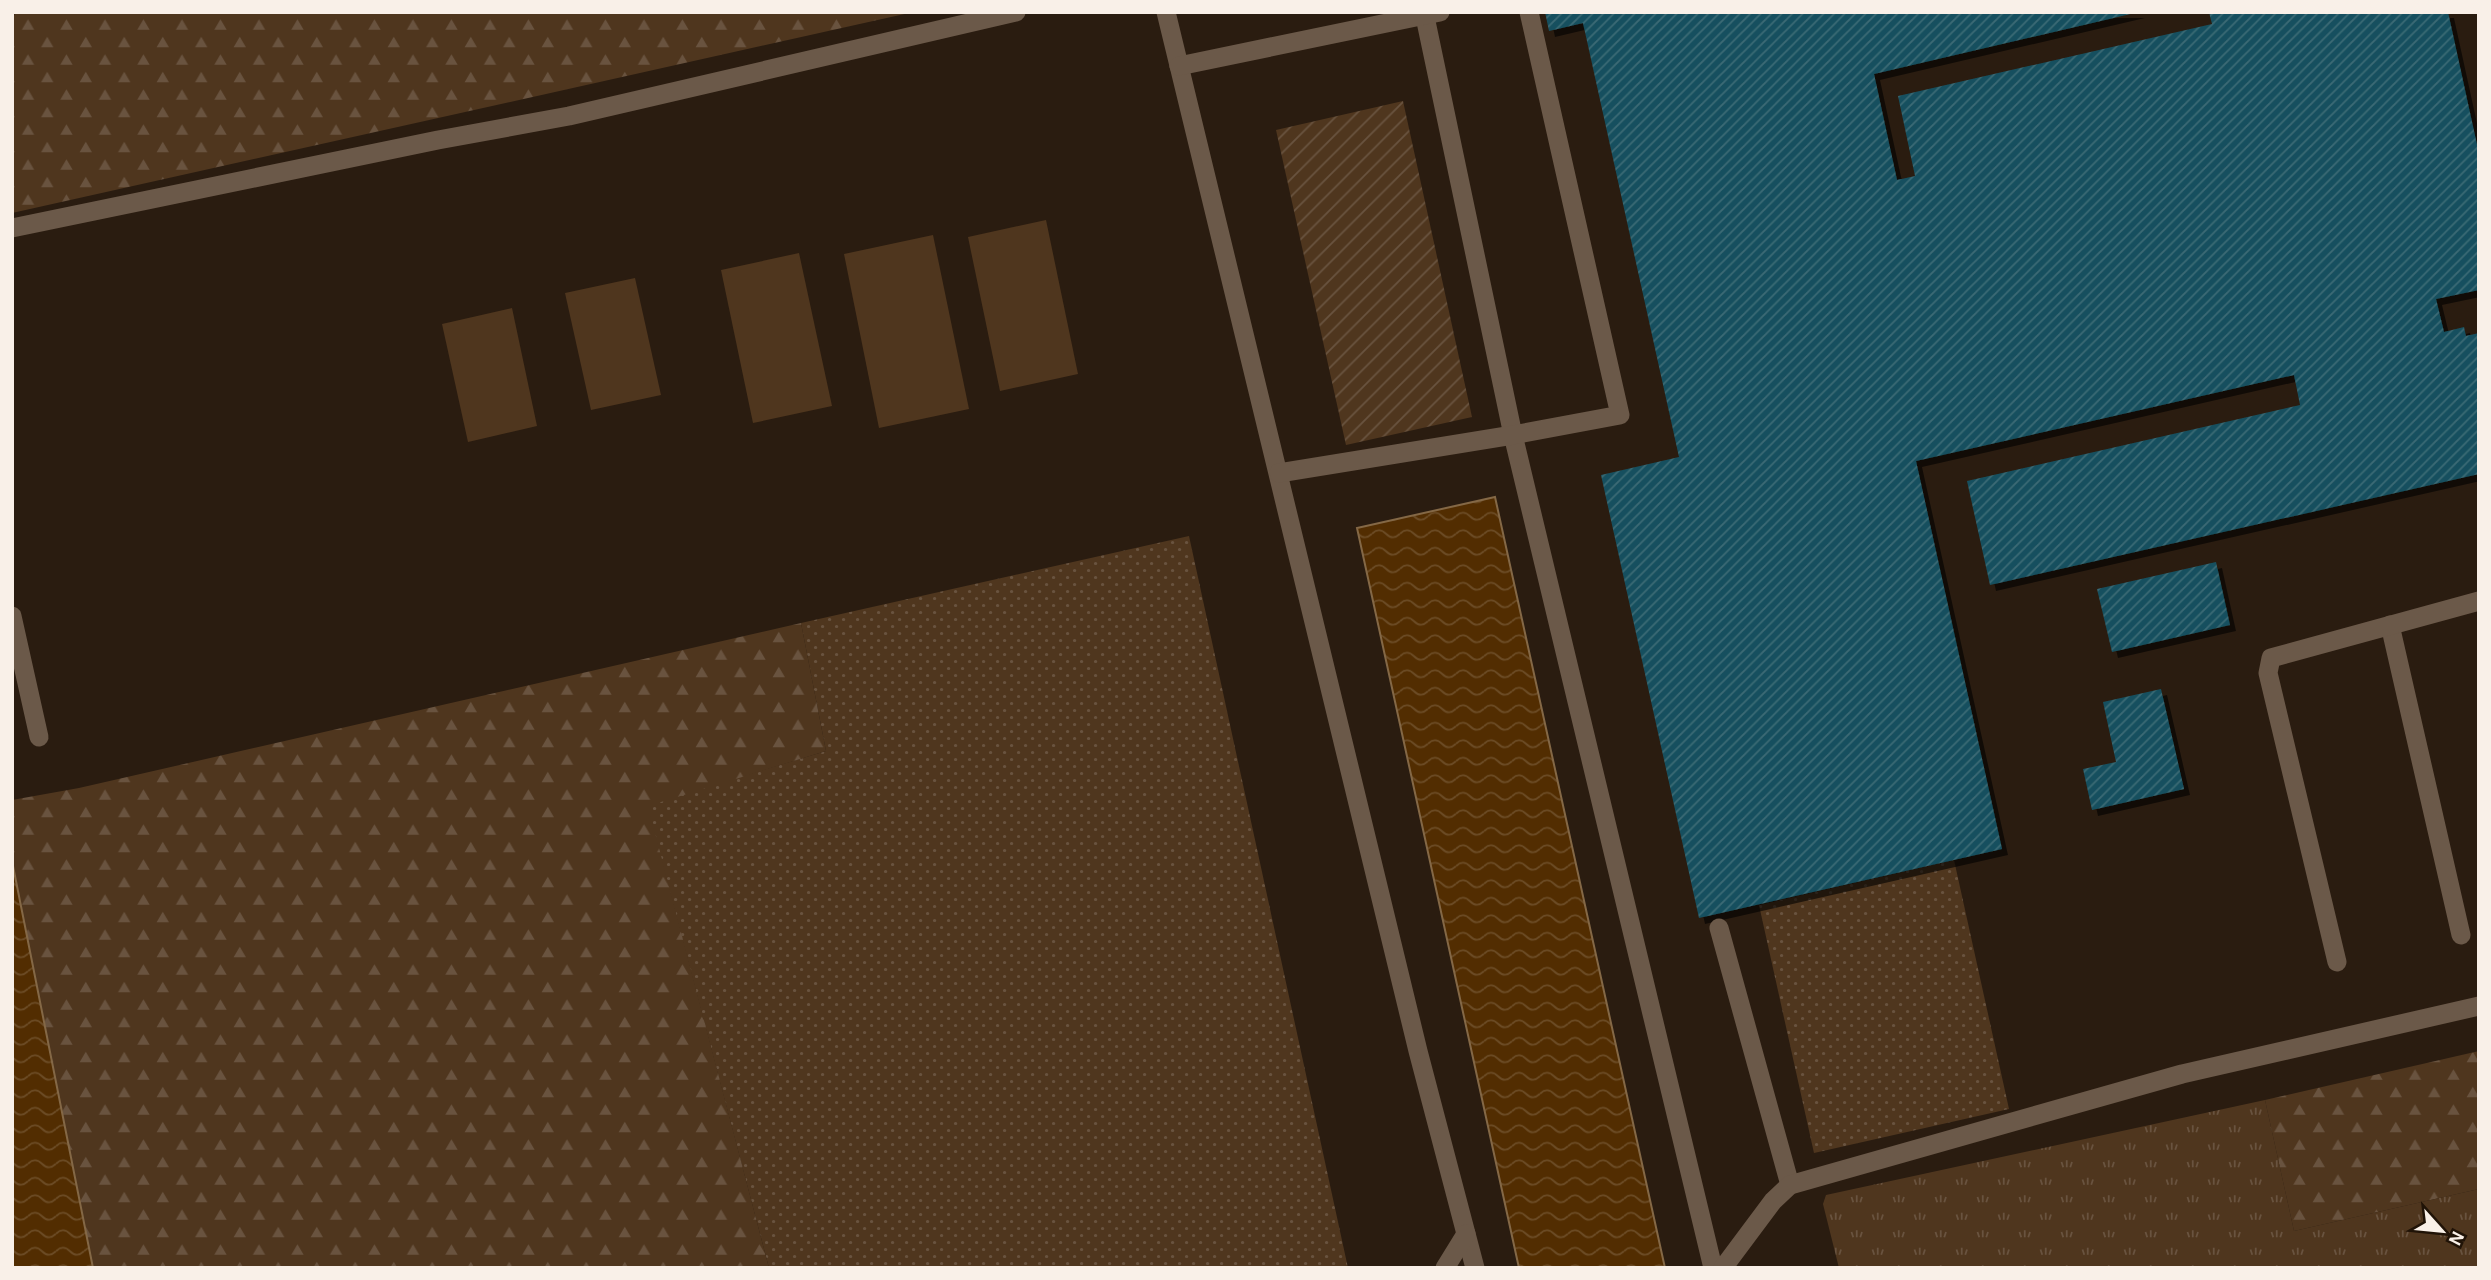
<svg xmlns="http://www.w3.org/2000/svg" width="2491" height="1280" viewBox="0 0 2491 1280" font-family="'Alegreya Sans',sans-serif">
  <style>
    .grass { fill: url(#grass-dots) }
    .forest { fill: url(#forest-firs) }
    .park { fill: url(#park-tufts) }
    .garden { fill: url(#garden-furrows) }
    .pitch { fill: #4f361e }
    .water { fill: url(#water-waves); stroke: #846846; stroke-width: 2 }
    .building { fill: url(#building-hatch); filter: url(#shadow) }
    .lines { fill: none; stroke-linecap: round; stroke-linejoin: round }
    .service { stroke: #6b5949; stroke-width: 19 }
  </style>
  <defs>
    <pattern id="grass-dots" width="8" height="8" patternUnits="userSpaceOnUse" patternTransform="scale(1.75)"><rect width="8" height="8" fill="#4f361e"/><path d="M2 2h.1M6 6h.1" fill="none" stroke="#69533f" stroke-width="1.8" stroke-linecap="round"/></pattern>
    <pattern id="forest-firs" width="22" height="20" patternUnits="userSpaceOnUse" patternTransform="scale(1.75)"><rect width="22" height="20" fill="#4f361e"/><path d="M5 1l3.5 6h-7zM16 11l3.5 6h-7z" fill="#69533f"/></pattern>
    <pattern id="park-tufts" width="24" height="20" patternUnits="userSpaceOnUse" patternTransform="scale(1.75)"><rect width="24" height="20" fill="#4f361e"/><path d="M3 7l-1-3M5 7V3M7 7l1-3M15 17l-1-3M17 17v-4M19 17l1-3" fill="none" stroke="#69533f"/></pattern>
    <pattern id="garden-furrows" width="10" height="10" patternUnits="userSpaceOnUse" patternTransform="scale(1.75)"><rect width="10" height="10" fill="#4f361e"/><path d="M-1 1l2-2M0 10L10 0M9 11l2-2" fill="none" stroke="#69533f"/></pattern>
    <pattern id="water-waves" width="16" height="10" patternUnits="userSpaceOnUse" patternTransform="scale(1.75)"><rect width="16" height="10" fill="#522d01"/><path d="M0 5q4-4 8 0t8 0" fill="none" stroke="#6c4c26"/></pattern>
    <pattern id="building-hatch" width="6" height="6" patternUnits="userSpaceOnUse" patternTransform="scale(1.75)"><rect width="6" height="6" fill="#18505e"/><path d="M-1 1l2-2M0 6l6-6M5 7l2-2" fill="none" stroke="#3a6a75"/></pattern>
    <filter id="shadow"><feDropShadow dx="6" dy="6" stdDeviation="0" flood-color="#0009"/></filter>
  </defs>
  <rect width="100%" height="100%" fill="#2a1c10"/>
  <g class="grass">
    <polygon points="1189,536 1348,1268 769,1268 647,805 826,751 801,623"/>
    <polygon points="1954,860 2009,1109 1814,1153 1759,905"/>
  </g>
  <g class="forest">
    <polygon points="15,12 909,12 909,13 12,213 12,25"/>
    <polygon points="801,623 826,751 648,806 769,1268 93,1268 12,861 12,800 79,788"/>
    <polygon points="2479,1051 2479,1189 2294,1231 2265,1100"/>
  </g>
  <polygon class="park" points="2265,1100 2294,1231 2479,1189 2479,1268 1839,1268 1823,1204 1826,1195"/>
  <polygon class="garden" points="1403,101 1472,417 1346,445 1276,130"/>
  <g class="pitch">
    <polygon points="1046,220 1078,374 1000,391 968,237"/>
    <polygon points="933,235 969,409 879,428 844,254"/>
    <polygon points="799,253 832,406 753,423 721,270"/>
    <polygon points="635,278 661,395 591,410 565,293"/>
    <polygon points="512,308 537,426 468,442 442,324"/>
  </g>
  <g class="water">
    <polygon points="1495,497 1665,1268 1519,1268 1357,528"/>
    <polygon points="12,861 93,1268 12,1268"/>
  </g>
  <g class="building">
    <polygon points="1545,12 2139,12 1874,74 1897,180 1915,176 1898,96 2212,24 2209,12 2448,12 2479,154 2479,290 2436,299 2444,332 2464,327 2466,336 2479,333 2479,474 1990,585 1967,481 2300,405 2294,375 1916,461 2002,849 1699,918 1601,475 1679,457 1583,23 1549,31"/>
    <polygon points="2216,562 2230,625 2112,652 2097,589"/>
    <polygon points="2161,689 2184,789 2092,810 2083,769 2116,762 2103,702"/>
  </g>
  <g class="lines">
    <g class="service">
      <polyline points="1166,12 1418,1051 1475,1268"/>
      <polyline points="1424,12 1513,435 1713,1268"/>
      <polyline points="1179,66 1440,12"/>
      <polyline points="12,228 438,140 569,116 1016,12"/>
      <polyline points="1279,473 1513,435 1620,415 1529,12"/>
      <polyline points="12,616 39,737"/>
      <polyline points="2390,625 2461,935"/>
      <polyline points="1719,928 1790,1185"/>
      <polyline points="2337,962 2268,673 2271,658 2479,601"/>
      <polyline points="1445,1268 1466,1234"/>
      <polyline points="1723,1268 1773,1201 1790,1185 2182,1074 2479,1006"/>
    </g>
  </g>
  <rect width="2491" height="1280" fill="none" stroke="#f9f0e8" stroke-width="28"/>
  <g transform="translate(2442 1231) rotate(117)" stroke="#201307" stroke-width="5" paint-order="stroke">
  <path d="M0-5L12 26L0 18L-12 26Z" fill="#f9f0e8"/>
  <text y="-10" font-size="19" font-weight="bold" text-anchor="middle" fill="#f9f0e8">N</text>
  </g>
</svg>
